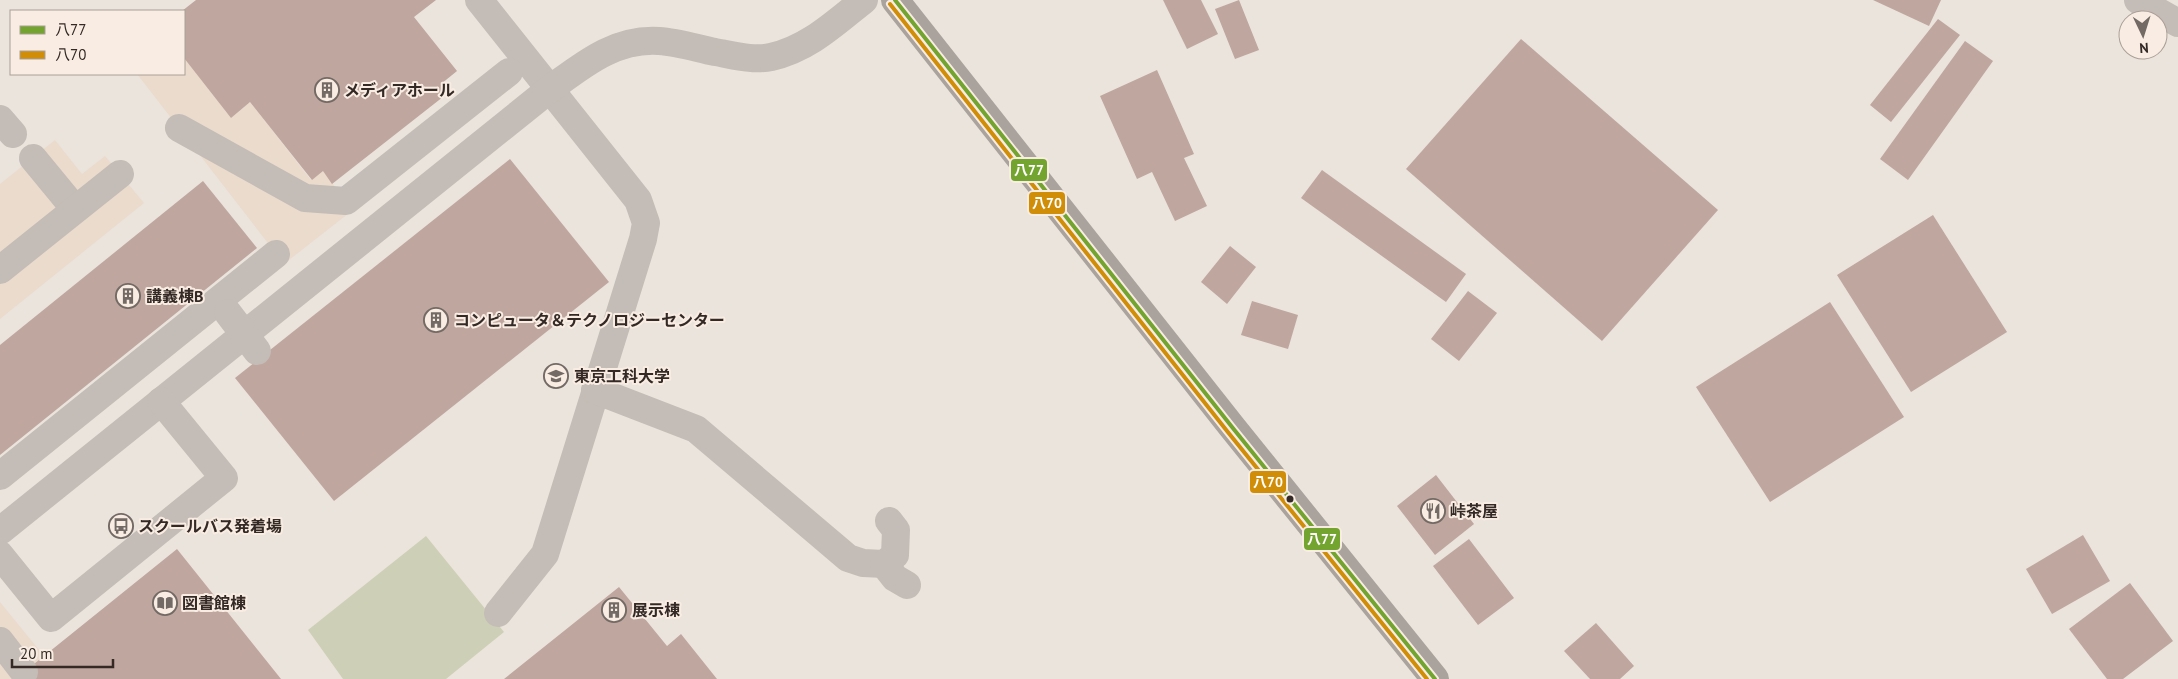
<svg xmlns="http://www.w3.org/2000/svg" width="2178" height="679" viewBox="0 0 2178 679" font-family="'PT Sans','Noto Sans JP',sans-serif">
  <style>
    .green { fill: #cdd0b6 }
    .plaza { fill: #eadbcc }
    .building { fill: #bfa69e }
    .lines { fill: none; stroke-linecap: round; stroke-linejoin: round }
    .minor { stroke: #c4bcb6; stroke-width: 28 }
    .highway { stroke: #aaa39d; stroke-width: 28 }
    .minor-bridge { stroke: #c4bcb6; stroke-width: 28 }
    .bus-1-casing { stroke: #f9ede3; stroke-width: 8 }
    .bus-2-casing { stroke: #f9ede3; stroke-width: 8 }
    .bus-1 { stroke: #73a42f; stroke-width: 4 }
    .bus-2 { stroke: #d08d07; stroke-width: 4 }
    .bus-dot { fill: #342925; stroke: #f9ede3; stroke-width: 2 }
    .labels { text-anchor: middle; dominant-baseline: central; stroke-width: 4; stroke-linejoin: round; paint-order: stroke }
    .poi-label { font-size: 16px; font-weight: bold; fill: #342925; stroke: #f9ede3; text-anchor: start }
    .line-badge { stroke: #f9ede3; stroke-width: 2 }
    .badge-label { font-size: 14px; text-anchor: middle; font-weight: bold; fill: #fff }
  </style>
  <rect width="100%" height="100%" fill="#ebe4dd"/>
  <polygon class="green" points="426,536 504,632 446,679 343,679 308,630"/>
  <g class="plaza">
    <polygon points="184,58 231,118 250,102 311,180 323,171 353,210 284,264 137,74 184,74"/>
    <polygon points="55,140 82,174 105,156 144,203 0,319 0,184"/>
    <polygon points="0,602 44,656 15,679 0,679"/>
  </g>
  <g class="building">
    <polygon points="196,0 436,0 414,17 457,71 441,84 448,93 332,184 323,171 312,180 250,102 231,118 184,58 184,11 182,11"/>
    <polygon points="1163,0 1201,0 1218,34 1187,49"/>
    <polygon points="1239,0 1259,50 1235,59 1215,9"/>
    <polygon points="1873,0 1941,0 1929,26"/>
    <polygon points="1938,19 1960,35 1891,122 1870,105"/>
    <polygon points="1521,39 1718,210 1602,341 1406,169"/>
    <polygon points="1965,41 1993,61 1908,180 1880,159"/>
    <polygon points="1157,70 1194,154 1184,158 1207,206 1175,221 1152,172 1137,179 1100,96"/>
    <polygon points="510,159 609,282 334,501 235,378"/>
    <polygon points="1322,170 1466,274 1446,302 1301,198"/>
    <polygon points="203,181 257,248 0,455 0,345"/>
    <polygon points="1933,215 2007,332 1911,392 1837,275"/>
    <polygon points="1230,246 1256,267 1227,304 1201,282"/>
    <polygon points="1468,291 1497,313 1459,361 1431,339"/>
    <polygon points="1252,301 1298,315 1288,349 1241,335"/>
    <polygon points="1830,302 1904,417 1770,502 1696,387"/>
    <polygon points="1436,475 1474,524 1435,555 1397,506"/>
    <polygon points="2083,535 2110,581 2052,614 2026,569"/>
    <polygon points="1469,539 1514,598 1478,625 1433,566"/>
    <polygon points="177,549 281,679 15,679 44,656"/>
    <polygon points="2130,583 2173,641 2123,679 2107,679 2069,629"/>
    <polygon points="619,587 667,646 681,634 717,679 504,679"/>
    <polygon points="1596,623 1634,666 1620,679 1590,679 1564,651"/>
  </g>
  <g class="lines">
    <g class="minor">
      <polyline points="479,0 638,200 646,223 643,239 545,554 498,613"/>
      <polyline points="2138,0 2178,23"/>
      <polyline points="0,119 13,134"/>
      <polyline points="179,128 305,198 346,201 509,72"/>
      <polyline points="33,158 75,209"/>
      <polyline points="0,270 120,174"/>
      <polyline points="595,390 696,429 848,558 863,563 884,564 895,555 896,530 889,521"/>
      <polyline points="0,476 276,254"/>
      <path d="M0,531l550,-442c33,-24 65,-51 109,-48 18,1 37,7 56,11 18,3 38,9 56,5 37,-8 64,-34 93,-57"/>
      <polyline points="0,555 51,618 224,478 161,401"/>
      <polyline points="884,564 895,578 907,585"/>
      <polyline points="0,641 24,672"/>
    </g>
    <polyline class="highway" points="895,0 1232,427 1435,679"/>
    <polyline class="minor-bridge" points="228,313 257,351"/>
    <defs>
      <polyline id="bus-1" points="895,0 1232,427 1435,679"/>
      <polyline id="bus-2" points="890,4 1227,431 1427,679"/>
    </defs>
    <use href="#bus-1" class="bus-1-casing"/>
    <use href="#bus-2" class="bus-2-casing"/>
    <use href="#bus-1" class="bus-1"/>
    <use href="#bus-2" class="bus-2"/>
  </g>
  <defs>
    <symbol id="building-ring" viewBox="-11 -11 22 22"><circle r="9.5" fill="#f9ede3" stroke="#746a65" stroke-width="1.5"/><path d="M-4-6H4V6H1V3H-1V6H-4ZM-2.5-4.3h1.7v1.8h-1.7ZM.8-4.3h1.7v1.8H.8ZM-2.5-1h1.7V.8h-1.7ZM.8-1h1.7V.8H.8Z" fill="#746a65"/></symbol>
    <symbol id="university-ring" viewBox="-11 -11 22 22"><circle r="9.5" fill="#f9ede3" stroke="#746a65" stroke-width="1.5"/><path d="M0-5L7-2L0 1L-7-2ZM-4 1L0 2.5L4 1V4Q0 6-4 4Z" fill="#746a65"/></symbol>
    <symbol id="restaurant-ring" viewBox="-11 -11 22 22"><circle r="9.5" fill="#f9ede3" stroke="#746a65" stroke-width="1.5"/><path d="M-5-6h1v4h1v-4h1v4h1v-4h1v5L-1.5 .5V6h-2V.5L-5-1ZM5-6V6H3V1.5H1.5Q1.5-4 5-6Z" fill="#746a65"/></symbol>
    <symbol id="bus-ring" viewBox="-11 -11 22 22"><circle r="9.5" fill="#f9ede3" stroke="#746a65" stroke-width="1.5"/><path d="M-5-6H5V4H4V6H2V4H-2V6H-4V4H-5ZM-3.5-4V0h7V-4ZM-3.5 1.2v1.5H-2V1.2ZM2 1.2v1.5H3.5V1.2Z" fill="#746a65"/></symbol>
    <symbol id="library-ring" viewBox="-11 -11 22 22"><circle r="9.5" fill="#f9ede3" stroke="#746a65" stroke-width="1.5"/><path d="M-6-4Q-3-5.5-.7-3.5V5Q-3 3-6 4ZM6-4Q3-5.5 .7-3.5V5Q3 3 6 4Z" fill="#746a65"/></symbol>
  </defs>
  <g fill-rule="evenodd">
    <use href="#building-ring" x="313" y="76" width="28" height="28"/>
    <use href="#building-ring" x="114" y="282" width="28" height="28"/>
    <use href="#building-ring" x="422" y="306" width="28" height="28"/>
    <use href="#university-ring" x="542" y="362" width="28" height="28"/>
    <use href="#restaurant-ring" x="1419" y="497" width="28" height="28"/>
    <use href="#bus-ring" x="107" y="512" width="28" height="28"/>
    <use href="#library-ring" x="151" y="589" width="28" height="28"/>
    <use href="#building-ring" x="600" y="596" width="28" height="28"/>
  </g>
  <circle class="bus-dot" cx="1290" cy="499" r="4.5"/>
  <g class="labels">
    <g class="poi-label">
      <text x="344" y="90">メディアホール</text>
      <text x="146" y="296">講義棟B</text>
      <text x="454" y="320">コンピュータ＆テクノロジーセンター</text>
      <text x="574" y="376">東京工科大学</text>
      <text x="1450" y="511">峠茶屋</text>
      <text x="138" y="526">スクールバス発着場</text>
      <text x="182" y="603">図書館棟</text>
      <text x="632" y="610">展示棟</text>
    </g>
  </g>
  <g class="line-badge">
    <rect x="1010" y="158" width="38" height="24" rx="5" fill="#73a42f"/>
    <rect x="1028" y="191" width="38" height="24" rx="5" fill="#d08d07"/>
    <rect x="1249" y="470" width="38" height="24" rx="5" fill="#d08d07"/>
    <rect x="1303" y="527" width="38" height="24" rx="5" fill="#73a42f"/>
  </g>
  <g class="badge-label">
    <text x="1029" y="175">八77</text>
    <text x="1047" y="208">八70</text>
    <text x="1268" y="487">八70</text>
    <text x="1322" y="544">八77</text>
  </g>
  <rect x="10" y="10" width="175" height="65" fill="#f9ede3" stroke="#aa9f97"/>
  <rect x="20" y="26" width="25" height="8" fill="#73a42f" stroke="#aa9f97"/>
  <text x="55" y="35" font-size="15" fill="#342925">八77</text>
  <rect x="20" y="51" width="25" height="8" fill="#d08d07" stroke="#aa9f97"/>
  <text x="55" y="60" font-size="15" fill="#342925">八70</text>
  <g transform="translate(2143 35) rotate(176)"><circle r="24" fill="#f9ede3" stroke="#aa9f97"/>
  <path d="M0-4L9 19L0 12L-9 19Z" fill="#746a65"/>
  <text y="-8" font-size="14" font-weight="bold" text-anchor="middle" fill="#342925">N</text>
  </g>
  <path d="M12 659v8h101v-8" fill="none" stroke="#342925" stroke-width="2.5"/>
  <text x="20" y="659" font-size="15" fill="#342925" stroke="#f9ede3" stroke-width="4" paint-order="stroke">20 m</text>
</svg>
